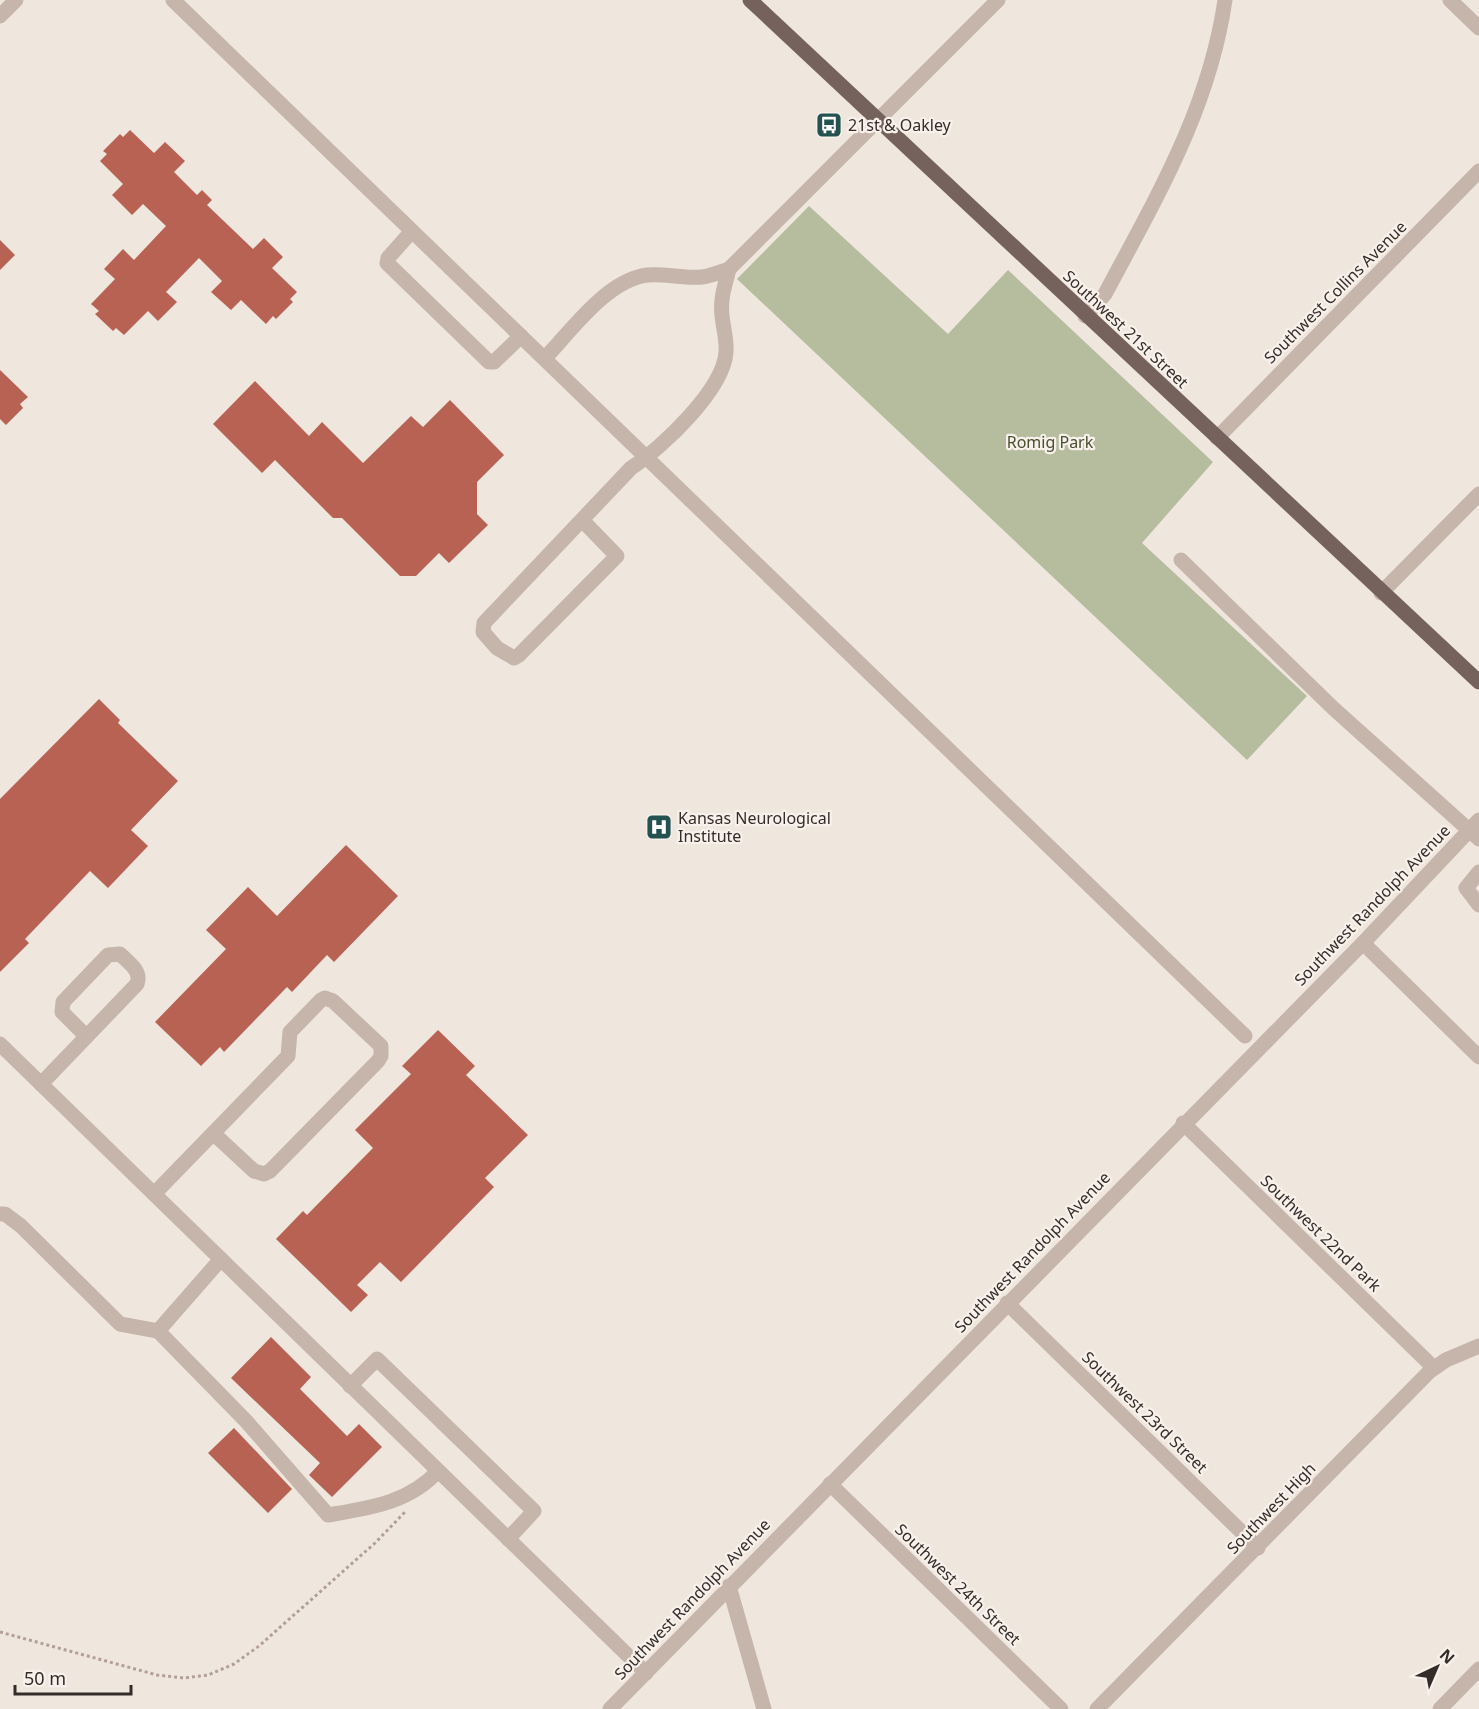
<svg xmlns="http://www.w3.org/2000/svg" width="1479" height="1709" viewBox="0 0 1479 1709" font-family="'Noto Sans',sans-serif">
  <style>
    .green { fill: #b6bd9f }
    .building { fill: #b86253 }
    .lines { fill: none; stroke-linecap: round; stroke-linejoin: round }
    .path { stroke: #b29f95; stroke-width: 3; stroke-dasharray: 3 3; stroke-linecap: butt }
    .minor { stroke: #c6b5ab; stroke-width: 15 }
    .major { stroke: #75625c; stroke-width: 15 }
    .labels { text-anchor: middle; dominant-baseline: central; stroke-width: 4.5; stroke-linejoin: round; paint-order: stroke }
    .poi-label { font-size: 16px; fill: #352c29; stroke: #f8f0ea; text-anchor: start }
    .street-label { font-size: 16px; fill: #352c29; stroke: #f8f0ea }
    .park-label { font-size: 16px; fill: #475030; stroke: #f8f0ea }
  </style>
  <rect width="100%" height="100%" fill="#efe6de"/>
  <polygon class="green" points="809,206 948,334 1008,270 1213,462 1142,543 1307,696 1247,760 737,279"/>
  <g class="building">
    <polygon points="130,130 154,153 165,142 185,161 174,172 197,195 202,190 212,200 207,205 253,249 264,238 283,257 272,268 297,292 290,299 293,302 276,319 273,316 266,324 241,300 231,310 211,292 222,281 199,258 166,292 177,302 158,321 148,311 124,335 116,328 113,331 95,314 99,311 91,304 115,279 104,269 123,249 134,260 166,226 143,204 132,215 112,195 123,184 100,161 107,154 103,151 120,134 123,137"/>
    <polygon points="0,240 15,255 0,270"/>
    <polygon points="0,370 28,397 20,404 23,408 6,425 0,419"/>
    <polygon points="255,381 309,436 322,422 363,463 411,416 423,427 450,400 504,455 477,482 477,514 488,525 449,563 439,553 416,576 400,576 342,518 333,518 275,460 262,473 213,424"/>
    <polygon points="99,699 120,720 118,723 178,781 131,830 148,846 108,888 90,871 25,939 29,943 0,972 0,799"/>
    <polygon points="346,845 398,896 334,962 327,955 292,992 287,987 224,1052 220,1047 201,1066 155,1022 226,949 206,930 248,887 277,916"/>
    <polygon points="438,1030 475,1066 466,1075 528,1135 485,1178 494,1187 401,1282 380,1262 357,1285 368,1295 351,1312 276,1239 303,1211 307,1215 373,1148 355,1130 411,1074 402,1066"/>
    <polygon points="271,1337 311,1377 300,1389 347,1436 359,1424 382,1447 332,1497 309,1475 320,1463 231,1378"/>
    <polygon points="234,1428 292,1489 268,1513 208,1453"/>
  </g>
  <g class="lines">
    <polyline class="path" points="0,1632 157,1675 184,1678 208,1675 234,1664 259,1646 375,1543 405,1512"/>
    <g class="minor">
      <polyline points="173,0 1245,1036"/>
      <polyline points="1450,0 1479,28"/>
      <polyline points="0,16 16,0"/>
      <polyline points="412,231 388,258 387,263 489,362 494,362 521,336"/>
      <path d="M1085,316l20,-22c51,-96 104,-184 120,-294"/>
      <path d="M545,358c26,-27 62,-78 102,-83 18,-2 37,4 55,2 9,-1 18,-5 27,-8l269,-269"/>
      <polyline points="1217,438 1479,171"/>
      <path d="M582,520l35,36 -98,99 -5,3 -17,-10 -14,-16 1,-9 147,-155c31,-20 93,-79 95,-116 1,-13 -3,-24 -4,-37 -2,-16 3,-30 7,-46"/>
      <polyline points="1181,560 1333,708 1479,839"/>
      <polyline points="1381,593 1479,494"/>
      <polyline points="1479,872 1466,888 1479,905"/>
      <polyline points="1363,943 1479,1057"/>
      <polyline points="0,1044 646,1673"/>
      <path d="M41,1084l96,-100c5,-13 -8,-21 -17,-30l-12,1 -45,47 -1,10 24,24"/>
      <polyline points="1183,1123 1434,1368"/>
      <polyline points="154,1194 288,1056 290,1032 321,1000 325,998 333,1001 381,1046 381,1056 378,1061 270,1171 264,1174 254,1171 213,1133"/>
      <polyline points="0,1214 5,1214 21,1226 120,1324 158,1331"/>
      <path d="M221,1259l-63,72 88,90 82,94c41,-7 81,-12 110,-44"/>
      <polyline points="1007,1303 1258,1548"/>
      <polyline points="350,1386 377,1359 534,1511 508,1539"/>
      <polyline points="830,1484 1061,1709"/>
      <polyline points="729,1586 764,1709"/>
      <polyline points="610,1709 1363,943 1479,820"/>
      <polyline points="1097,1709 1430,1371 1446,1360 1479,1346"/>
      <polyline points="1440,1709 1479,1669"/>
    </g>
    <polyline class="major" points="750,0 1479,682"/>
  </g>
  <defs>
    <symbol id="bus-square" viewBox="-11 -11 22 22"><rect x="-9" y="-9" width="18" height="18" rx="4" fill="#235251" stroke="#f8f0ea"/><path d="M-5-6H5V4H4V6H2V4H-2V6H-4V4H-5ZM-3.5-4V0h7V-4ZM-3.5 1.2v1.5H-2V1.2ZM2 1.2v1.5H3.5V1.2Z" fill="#fff"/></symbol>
    <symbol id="hospital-square" viewBox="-11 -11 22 22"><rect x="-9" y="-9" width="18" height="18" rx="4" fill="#235251" stroke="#f8f0ea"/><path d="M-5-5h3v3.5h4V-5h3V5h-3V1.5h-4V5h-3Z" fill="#fff"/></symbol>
  </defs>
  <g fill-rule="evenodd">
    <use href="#bus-square" x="814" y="110" width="30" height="30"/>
    <use href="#hospital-square" x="644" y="812" width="30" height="30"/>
  </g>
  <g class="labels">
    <g class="poi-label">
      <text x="848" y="125">21st &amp; Oakley</text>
      <text x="678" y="818">Kansas Neurological<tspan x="678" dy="18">Institute</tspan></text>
    </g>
    <g class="street-label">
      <text transform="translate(1335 292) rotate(-45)">Southwest Collins Avenue</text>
      <text transform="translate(1126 329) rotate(43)">Southwest 21st Street</text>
      <text transform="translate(1372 905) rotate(-46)">Southwest Randolph Avenue</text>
      <text transform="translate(1321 1233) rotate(44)">Southwest 22nd Park</text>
      <text transform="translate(1032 1252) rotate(-46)">Southwest Randolph Avenue</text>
      <text transform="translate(1145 1412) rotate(44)">Southwest 23rd Street</text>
      <text transform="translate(1271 1508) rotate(-46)">Southwest High</text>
      <text transform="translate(958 1584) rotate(44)">Southwest 24th Street</text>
      <text transform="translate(692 1599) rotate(-46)">Southwest Randolph Avenue</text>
    </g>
    <g class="park-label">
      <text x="1050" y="442">Romig Park</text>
    </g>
  </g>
  <g transform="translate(1437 1667) rotate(44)" stroke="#f8f0ea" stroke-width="4.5" paint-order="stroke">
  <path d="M0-4.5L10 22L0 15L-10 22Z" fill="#352c29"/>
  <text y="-9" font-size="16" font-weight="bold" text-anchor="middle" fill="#352c29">N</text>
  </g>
  <path d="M15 1685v9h116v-9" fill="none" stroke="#352c29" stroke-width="3"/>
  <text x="24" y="1685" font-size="18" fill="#352c29" stroke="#f8f0ea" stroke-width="4.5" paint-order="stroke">50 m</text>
</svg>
